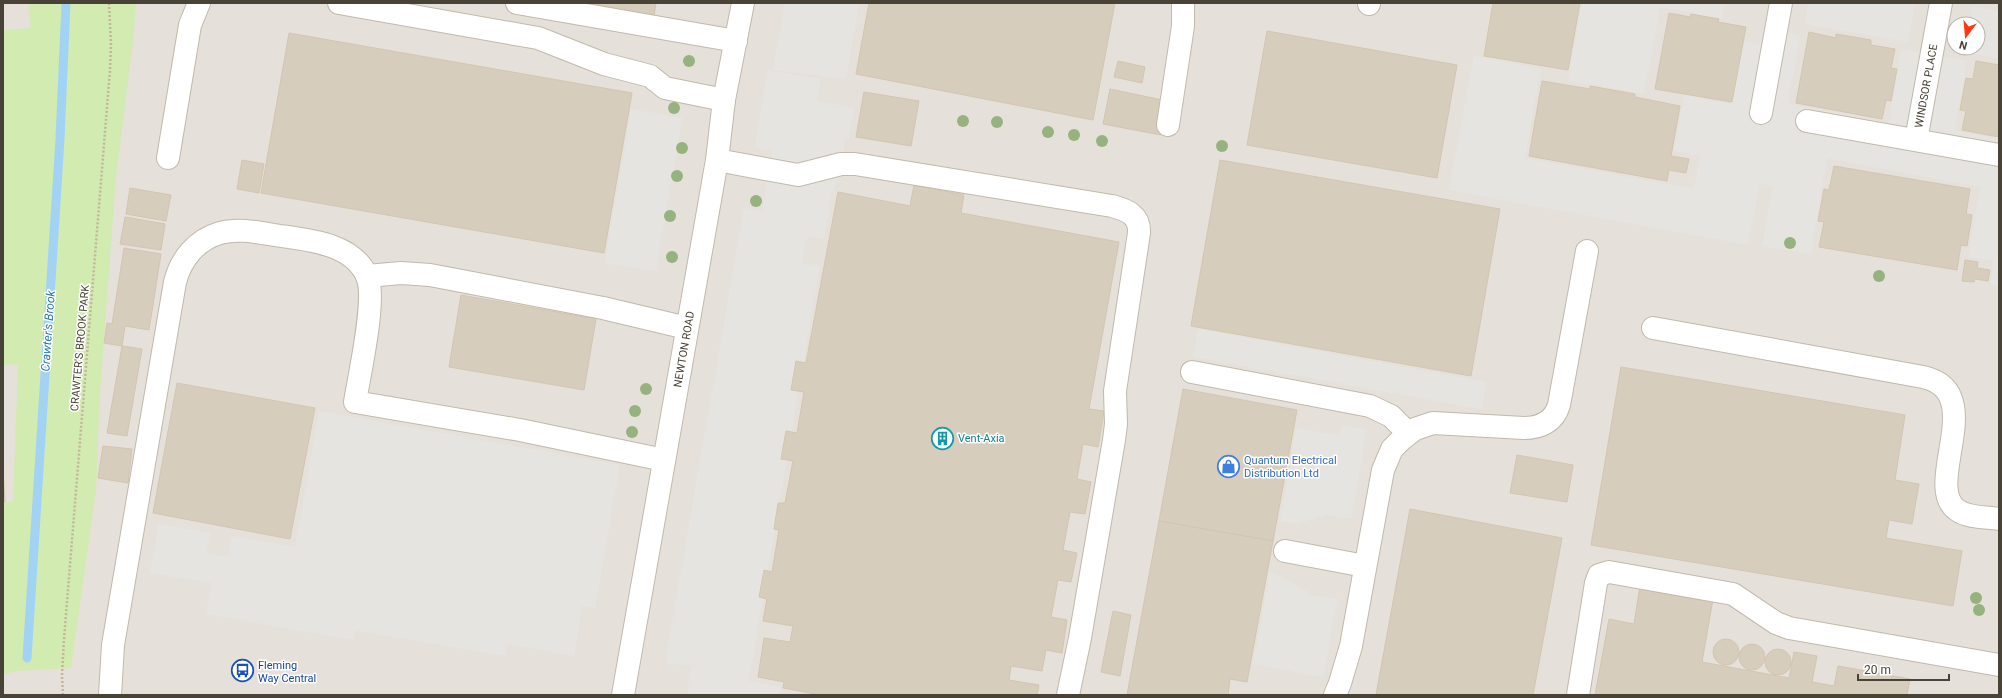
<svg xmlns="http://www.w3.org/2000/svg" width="2002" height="698" viewBox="0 0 2002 698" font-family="Roboto,sans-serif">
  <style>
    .industrial { fill: #e5e0da; fill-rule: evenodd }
    .green { fill: #d1ebb0 }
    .parking { fill: #e6e4e0 }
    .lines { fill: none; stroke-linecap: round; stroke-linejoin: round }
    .stream { stroke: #a2d3f4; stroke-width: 9 }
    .building { fill: #d7cdbd; stroke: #d3c5b0 }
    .minor-casing { stroke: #c1b9ab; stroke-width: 24 }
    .path { stroke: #c4b59b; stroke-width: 2.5; stroke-dasharray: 2 2; stroke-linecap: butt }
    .minor { stroke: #fff; stroke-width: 22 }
    .tree { fill: #96b27e }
    .labels { text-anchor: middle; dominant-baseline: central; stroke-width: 3; stroke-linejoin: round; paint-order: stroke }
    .street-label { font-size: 11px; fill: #494237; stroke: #fff }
    .culture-label { font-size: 11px; fill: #0d838f; stroke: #fff; text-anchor: start }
    .shop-label { font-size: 11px; fill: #366cbe; stroke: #fff; text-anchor: start }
    .transit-label { font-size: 11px; fill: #164399; stroke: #fff; text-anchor: start }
    .water-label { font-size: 12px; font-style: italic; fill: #287ab3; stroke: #fff }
  </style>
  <rect width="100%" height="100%" fill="#f5f1e9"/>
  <path class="industrial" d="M3,3h1996v692h-1996zM1954,24h24v24h-24z"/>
  <polygon class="green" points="28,3 136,3 133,41 116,176 100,392 96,490 71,668 15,671 3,675 3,502 13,502 18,364 3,365 3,30 31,28"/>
  <g class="parking">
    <polygon points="785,3 859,3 846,79 773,70"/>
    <polygon points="1582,3 1725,3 1722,19 1660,7 1644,94 1568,80"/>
    <polygon points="1808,3 1915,3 1908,42 1805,24"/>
    <polygon points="1972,6 1999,11 1999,59 1964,52 1965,48 1978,48 1978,24 1969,24"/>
    <polygon points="1764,28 1800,35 1788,104 1889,123 1901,49 1967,61 1955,131 1999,139 1999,286 1990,285 1993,261 1968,257 1980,187 1827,158 1811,254 1762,246 1773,186 1760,184 1748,245 1449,190 1474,56 1541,69 1525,158 1694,189 1700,156 1674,151 1684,95 1731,104 1743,41 1760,44"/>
    <polygon points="768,70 821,79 817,101 854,108 849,139 845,138 841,172 832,193 824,239 808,236 802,263 820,266 749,681 781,687 779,695 689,695 688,687 691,666 665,663 744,208 762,211 772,151 755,147"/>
    <polygon points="631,109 682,118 656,271 605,263"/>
    <polygon points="1198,329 1486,382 1482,409 1193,357"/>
    <polygon points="319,411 620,465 595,608 582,606 574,656 508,644 505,656 355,630 353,640 206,614 211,583 150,573 159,524 210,533 206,553 228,557 232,536 295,547"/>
    <polygon points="1342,425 1367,430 1351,519 1327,515 1296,524 1280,521 1296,428 1339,436"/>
    <polygon points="1270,571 1315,596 1338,599 1323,677 1253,664"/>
  </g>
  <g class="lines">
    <polyline class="stream" points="27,658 60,139 66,3"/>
  </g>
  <g class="building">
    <polygon points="579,3 656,3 654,16"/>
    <polygon points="869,3 1115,3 1093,120 856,74"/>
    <polygon points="1493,3 1580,3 1568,70 1484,56"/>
    <polygon points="1669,13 1690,17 1691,14 1719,19 1718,22 1746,27 1732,102 1655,89"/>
    <polygon points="1267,31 1457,65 1437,178 1247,145"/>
    <polygon points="1809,32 1836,38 1836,34 1871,40 1871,45 1895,49 1891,68 1897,69 1891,101 1886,100 1882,119 1796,103"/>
    <polygon points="289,33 632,93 604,253 261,193"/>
    <polygon points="1118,61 1145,67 1142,83 1114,77"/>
    <polygon points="1976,61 1999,65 1999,137 1962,130 1966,111 1960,110 1966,78 1973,79"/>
    <polygon points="1542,81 1590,89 1590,86 1635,94 1635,97 1680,106 1671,156 1689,159 1686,173 1669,170 1667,181 1529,156"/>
    <polygon points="1110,89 1167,101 1161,135 1103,124"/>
    <polygon points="864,92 919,101 911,146 856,137"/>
    <polygon points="242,160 264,164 259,193 237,189"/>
    <polygon points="1220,160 1500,209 1471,376 1191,326"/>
    <polygon points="1834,166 1970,189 1966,214 1972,215 1967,246 1961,245 1957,270 1819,247 1824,222 1818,221 1824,189 1829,190"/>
    <polygon points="914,185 964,195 961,213 1119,242 1089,409 1104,411 1098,447 1083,444 1077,479 1091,482 1085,514 1070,512 1063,550 1077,553 1071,582 1058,580 1051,617 1067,620 1062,653 1046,650 1042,671 1011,666 1009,680 1039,685 1037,695 821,695 783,688 784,682 758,677 764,638 790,642 793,626 763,621 767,599 759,597 764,570 772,572 779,530 774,529 778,503 785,503 793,461 781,459 786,431 797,433 804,392 791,390 796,361 806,363 838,192 910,206"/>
    <polygon points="130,188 171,195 166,221 126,214"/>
    <polygon points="125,217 165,224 161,250 120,244"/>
    <polygon points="124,248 161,254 149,330 125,326 122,346 104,343 107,323 112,324"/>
    <polygon points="1965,260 1978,262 1977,268 1990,270 1988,281 1975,279 1974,282 1962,281"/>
    <polygon points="461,295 596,319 584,390 449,367"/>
    <polygon points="122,346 142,349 127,436 107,433"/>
    <polygon points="1621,367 1905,415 1895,480 1919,484 1912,524 1889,520 1886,538 1962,551 1953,606 1591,545"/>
    <polygon points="177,383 315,408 290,539 153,513"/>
    <polygon points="1183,389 1297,410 1273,541 1159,521"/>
    <polygon points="103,446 132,449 128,483 98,478"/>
    <polygon points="1517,455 1573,465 1567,502 1510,493"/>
    <polygon points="3,469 5,502 3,502"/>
    <polygon points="1410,509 1562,538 1533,695 1376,695"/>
    <polygon points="1159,521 1273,541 1247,682 1230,679 1228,695 1127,695"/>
    <polygon points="1640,586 1713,599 1702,662 1789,678 1794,652 1817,656 1812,682 1834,686 1838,666 1910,679 1907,695 1595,695 1609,619 1634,624"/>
    <polygon points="1113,611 1131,615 1120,676 1101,672"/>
    <circle cx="1726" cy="652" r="13"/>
    <circle cx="1752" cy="657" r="13"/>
    <circle cx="1778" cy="662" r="13"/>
  </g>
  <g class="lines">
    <defs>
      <g id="minor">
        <polyline points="339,3 538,38 604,64 650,76 665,88 724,100"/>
        <polyline points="517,3 736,41"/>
        <polyline points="1369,4 1369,3"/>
        <polyline points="1761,113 1781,3"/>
        <polyline points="1807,121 1999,155"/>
        <polyline points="1168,125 1183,26 1183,3"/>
        <path id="s1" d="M1916,140l25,-137"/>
        <polyline points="168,158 190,25 199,3"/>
        <path d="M717,160l81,15 43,-11h14l257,42c15,4 28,9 27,27l-24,158 1,33 -2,16 -34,198 -12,57"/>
        <polyline points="367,276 401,273 430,275 603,308 687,328"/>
        <path d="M1653,328l270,49c67,15 -1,108 34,133 11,8 29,7 42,9"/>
        <polyline points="1192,372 1370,406 1391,416 1408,433"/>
        <polyline points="1285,551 1365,566"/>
        <path d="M110,695l3,-50 62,-363c6,-23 21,-42 45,-49 17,-5 37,-1 54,2 32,5 78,7 93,41 10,22 -8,100 -12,126l165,28 144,30"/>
        <path id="s2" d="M623,695l94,-535 7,-60 19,-97"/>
        <path d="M1335,695l5,-12 11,-37 32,-176 9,-21 10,-10 13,-10 18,-6 91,5c16,0 30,-6 35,-23l28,-154"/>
        <polyline points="1578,695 1596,583 1599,575 1609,572 1733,594 1776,623 1789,628 1999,665"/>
      </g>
    </defs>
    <use href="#minor" class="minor-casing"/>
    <polyline class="path" points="63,695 62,675 64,639 110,70 111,45 109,3"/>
    <use href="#minor" class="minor"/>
  </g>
  <g class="tree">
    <circle cx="689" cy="61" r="6"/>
    <circle cx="674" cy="108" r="6"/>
    <circle cx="963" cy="121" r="6"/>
    <circle cx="997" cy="122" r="6"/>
    <circle cx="1048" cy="132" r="6"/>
    <circle cx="1074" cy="135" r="6"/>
    <circle cx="1102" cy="141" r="6"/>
    <circle cx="1222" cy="146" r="6"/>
    <circle cx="682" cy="148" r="6"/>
    <circle cx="677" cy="176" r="6"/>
    <circle cx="756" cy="201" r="6"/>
    <circle cx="670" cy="216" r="6"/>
    <circle cx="1790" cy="243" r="6"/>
    <circle cx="672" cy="257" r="6"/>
    <circle cx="1879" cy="276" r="6"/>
    <circle cx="646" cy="389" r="6"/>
    <circle cx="635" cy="411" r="6"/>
    <circle cx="632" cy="432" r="6"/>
    <circle cx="1976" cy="598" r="6"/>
    <circle cx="1979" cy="610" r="6"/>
  </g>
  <defs>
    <symbol id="building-ring" viewBox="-11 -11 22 22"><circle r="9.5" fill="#fff" stroke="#0f9aa8" stroke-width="1.5"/><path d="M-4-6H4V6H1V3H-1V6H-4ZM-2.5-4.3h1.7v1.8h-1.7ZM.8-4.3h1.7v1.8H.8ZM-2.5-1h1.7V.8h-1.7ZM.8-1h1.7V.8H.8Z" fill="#0f9aa8"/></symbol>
    <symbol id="shop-ring" viewBox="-11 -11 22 22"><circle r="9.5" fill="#fff" stroke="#3f7fe0" stroke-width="1.5"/><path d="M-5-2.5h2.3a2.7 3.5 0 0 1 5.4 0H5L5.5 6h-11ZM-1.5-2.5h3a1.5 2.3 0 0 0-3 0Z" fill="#3f7fe0"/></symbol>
    <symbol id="bus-ring" viewBox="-11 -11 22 22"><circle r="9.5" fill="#fff" stroke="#1a4fb4" stroke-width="1.5"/><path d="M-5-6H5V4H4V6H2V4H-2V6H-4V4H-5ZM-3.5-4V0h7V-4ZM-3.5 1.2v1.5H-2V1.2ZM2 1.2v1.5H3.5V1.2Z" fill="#1a4fb4"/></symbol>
  </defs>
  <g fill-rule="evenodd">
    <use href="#building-ring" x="930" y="426" width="25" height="25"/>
    <use href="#shop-ring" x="1216" y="454" width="25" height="25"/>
    <use href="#bus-ring" x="230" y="658" width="25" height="25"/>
  </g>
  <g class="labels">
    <g class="street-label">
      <text stroke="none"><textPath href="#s1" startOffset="55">WINDSOR PLACE</textPath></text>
      <text transform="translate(80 348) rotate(-85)">CRAWTER'S BROOK PARK</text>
      <text stroke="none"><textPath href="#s2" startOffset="351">NEWTON ROAD</textPath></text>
    </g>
    <g class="culture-label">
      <text x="958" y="438">Vent-Axia</text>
    </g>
    <g class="shop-label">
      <text x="1244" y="460">Quantum Electrical<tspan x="1244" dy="13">Distribution Ltd</tspan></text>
    </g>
    <g class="transit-label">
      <text x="258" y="665">Fleming<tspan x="258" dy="13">Way Central</tspan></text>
    </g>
    <g class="water-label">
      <text transform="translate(48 331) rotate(-86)">Crawter's Brook</text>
    </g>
  </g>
  <rect width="2002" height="698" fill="none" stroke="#494237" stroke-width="8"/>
  <g transform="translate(1966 36) rotate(196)"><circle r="19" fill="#ffffff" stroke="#b6b3af"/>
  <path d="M0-3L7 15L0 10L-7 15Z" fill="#ff3716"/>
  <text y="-6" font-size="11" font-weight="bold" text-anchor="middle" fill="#494237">N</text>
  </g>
  <path d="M1858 674v6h91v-6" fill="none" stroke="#494237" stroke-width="2"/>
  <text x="1864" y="674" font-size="12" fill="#494237" stroke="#ffffff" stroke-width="3" paint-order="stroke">20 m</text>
</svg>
